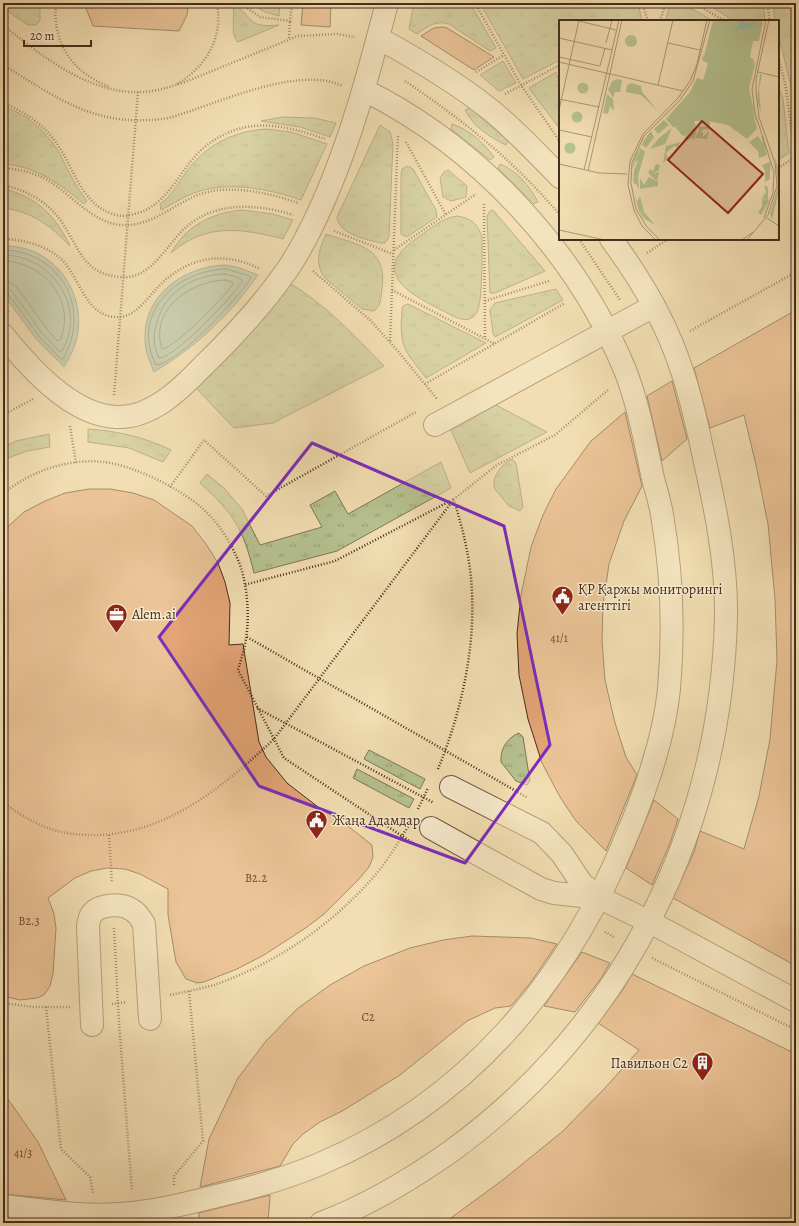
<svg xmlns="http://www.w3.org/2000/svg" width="799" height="1226" viewBox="0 0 799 1226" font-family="Alegreya,serif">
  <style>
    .grass { fill: url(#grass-tufts); stroke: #7e7756 }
    .water { fill: #9bbcad; stroke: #798273 }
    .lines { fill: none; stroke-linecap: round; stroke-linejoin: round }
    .shore { stroke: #707464; stroke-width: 1 }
    .building { fill: #e3a476; stroke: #452c1b }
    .minor-casing { stroke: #705841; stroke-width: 24 }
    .path { stroke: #452c1b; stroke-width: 2.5; stroke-dasharray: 1 2; stroke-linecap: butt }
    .minor { stroke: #f7eacd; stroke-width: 22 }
    .marked { fill: none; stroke: #7b2cbf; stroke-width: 3; stroke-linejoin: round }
    .labels { text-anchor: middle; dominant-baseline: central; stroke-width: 3; stroke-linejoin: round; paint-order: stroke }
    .number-label { font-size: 12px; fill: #6c4a32 }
    .poi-label { font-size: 14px; fill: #452c1b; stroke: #f7eacd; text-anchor: start }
    .inset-road { fill: none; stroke: #ad9776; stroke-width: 1 }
    .view { fill: #8f2418; fill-opacity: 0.15; stroke: #8f2418; stroke-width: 2 }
    .inset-edge { fill: none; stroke: #452c1b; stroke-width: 2 }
  </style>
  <defs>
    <pattern id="grass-tufts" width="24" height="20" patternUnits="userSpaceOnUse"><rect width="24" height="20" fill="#b6c290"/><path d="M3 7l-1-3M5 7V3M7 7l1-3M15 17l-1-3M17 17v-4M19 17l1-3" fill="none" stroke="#969e75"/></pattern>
  </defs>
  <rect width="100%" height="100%" fill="#f2deb2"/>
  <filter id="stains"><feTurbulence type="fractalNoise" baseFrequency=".005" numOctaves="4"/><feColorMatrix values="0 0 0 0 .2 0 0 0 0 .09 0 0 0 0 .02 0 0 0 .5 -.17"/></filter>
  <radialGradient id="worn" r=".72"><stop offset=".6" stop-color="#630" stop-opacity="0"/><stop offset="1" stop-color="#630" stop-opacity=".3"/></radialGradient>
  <g class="grass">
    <polygon points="3,3 40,3 40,21 36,25 28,25 3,8"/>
    <path d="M233,3c22,15 12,25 46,22l-41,17c-8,-5 -3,-28 -5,-39z"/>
    <polygon points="249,3 280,3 279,16 265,12"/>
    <path d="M414,3h56l26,45 -6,3 -41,-27c-13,-4 -21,2 -32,10l-8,-5z"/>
    <polygon points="480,3 638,3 642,21 560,21 560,60 523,79"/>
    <path d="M671,3c14,0 30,11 42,18h-48z"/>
    <polygon points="706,3 763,3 765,21 734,21"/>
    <polygon points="773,3 794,3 796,6 796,146 791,86 778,33 778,21 775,21"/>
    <polygon points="503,61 516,83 499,91 480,75"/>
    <polygon points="556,72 560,83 560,129 529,88"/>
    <polygon points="778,85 783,99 789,153 778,160"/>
    <path d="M3,107c25,6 48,29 59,51 8,16 14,29 25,43l-3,3c-24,-20 -48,-38 -81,-40z"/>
    <path d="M470,108l38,33 -2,4c-17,-8 -32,-18 -41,-35z"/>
    <polygon points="283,117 314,118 336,123 330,137 300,127 261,121"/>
    <path d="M452,124c18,6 31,18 42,33l-4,3 -39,-31z"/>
    <path d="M380,125l10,7 3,11 -4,94 -4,6h-4c-14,-3 -43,-9 -44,-26z"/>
    <path d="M267,129l24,3 36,12 -26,56c-32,-11 -71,-19 -104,-8 -12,4 -24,12 -36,18l-1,-6c12,-8 18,-21 27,-33 20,-27 47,-40 80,-42z"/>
    <path d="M500,164c17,7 29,21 38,38l-4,2 -36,-36z"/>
    <polygon points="408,166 413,169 436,210 437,217 407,237 401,234 401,174 402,169"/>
    <polygon points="448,170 467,186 466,197 451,201 443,197 440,178 444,172"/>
    <path d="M3,189c33,7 53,27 67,57 -19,-20 -39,-35 -67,-38z"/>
    <path d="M242,210l31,4 20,6 -10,19c-43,-11 -77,-16 -112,14 15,-27 40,-40 71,-43z"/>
    <polygon points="493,210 545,271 495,293 490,293 487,216 490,211"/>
    <path d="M457,216c14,2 21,8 25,21 0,14 1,64 -5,75 -5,9 -13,9 -22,5 -32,-17 -94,-41 -38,-79 13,-9 25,-20 40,-22z"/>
    <path d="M326,234c32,11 62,13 56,55 -1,8 -1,17 -8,22l-12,-2 -37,-31c-11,-15 -6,-28 1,-44z"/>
    <path d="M288,282c38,23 65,52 96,84l-111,57 -39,5 -40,-42z"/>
    <polygon points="556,289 563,300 495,337 493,333 490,310 495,303"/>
    <path d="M408,304l78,39 -60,35c-22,-29 -27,-30 -24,-68l1,-4z"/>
    <polygon points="496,405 547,432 470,473 451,430"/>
    <path d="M88,429c30,2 56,8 83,21l-8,12 -34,-14 -41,-6z"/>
    <polygon points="49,434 50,447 27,451 3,460 3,447 16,441"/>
    <path d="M512,459l4,4 7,44 -3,4 -11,-5 -15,-18c-1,-14 7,-23 18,-29z"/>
    <path d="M441,462l10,26 -114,63 -83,22c-11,-45 -20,-59 -54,-90l7,-9 17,14 18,21 18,36 62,-18 -12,-22 25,-14 13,23z"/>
    <path d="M519,733l4,4 7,44 -3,4 -11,-4 -15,-19c-1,-13 6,-24 18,-29z"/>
    <polygon points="369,750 425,779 420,789 364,759"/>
    <polygon points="357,769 414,799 409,808 353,778"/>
  </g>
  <g class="water">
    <path d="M3,246c48,-2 84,44 74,91 -2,11 -8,21 -13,30l-28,-28 -33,-45z"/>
    <path d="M226,265l14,3 18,7c-28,40 -62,72 -104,97 -4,-10 -9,-21 -9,-32 -2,-46 40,-74 81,-75z"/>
  </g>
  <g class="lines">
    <g class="shore">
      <path d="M3,250c58,1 89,59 60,109h-2l-22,-23 -31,-42 -5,-2"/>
      <path d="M3,255c48,0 85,52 59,96h-3l-17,-18 -31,-43 -8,-3"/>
      <path d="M3,261c40,0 74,40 57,79l-3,1 -10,-12 -31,-43 -7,-4 -6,-1"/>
      <path d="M226,269l24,7 1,2c-14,21 -72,85 -95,87 -26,-51 20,-95 70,-96z"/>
      <path d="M225,274l12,3 6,4c-11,16 -67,76 -84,77 -6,-12 -6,-24 -2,-36 9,-32 37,-47 68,-48z"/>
      <path d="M225,280l7,2 1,2c-8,12 -58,64 -71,65 -13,-40 29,-68 63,-69z"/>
    </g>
  </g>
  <g class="building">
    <polygon points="84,3 188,3 187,15 179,31 93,26"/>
    <polygon points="303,3 331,3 330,27 301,25"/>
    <polygon points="441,27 447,28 494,57 474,70 421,36 434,28"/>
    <polygon points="796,310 796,966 673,898 694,852 700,831 744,849 759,796 770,739 777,660 775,599 768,524 756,465 744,415 710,428 694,368"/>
    <polygon points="672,381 687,439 662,461 647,396"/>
    <polygon points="625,412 642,486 624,521 609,564 603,605 602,641 605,680 615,723 626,757 637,775 606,851 576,821 560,797 542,763 528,719 519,675 517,634 521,595 531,547 543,515 556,489 591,441"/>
    <polygon points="89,489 110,489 133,493 154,500 192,526 206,544 218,563 225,582 230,603 229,645 243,644 259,742 266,757 287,783 318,807 348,826 372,845 373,857 369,867 357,881 324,914 307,927 264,955 237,969 204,982 197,983 186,979 176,962 168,915 168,889 140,874 125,869 107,868 91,871 75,878 48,898 54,914 56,928 53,974 50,986 44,995 37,998 20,1000 3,996 3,531 24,512 45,501 65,493"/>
    <polygon points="654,800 678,819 670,843 652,885 626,868"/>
    <polygon points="472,936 531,938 557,944 531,982 511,1006 495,1008 467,1021 400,1075 344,1110 320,1122 303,1134 293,1144 280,1166 200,1187 209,1139 238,1078 266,1041 297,1009 330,985 364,966 410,948 443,940"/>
    <polygon points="582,952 610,963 602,977 575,1012 544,1006"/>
    <polygon points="632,974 796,1054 796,1223 444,1223 504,1179 563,1131 605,1088 639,1050 598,1023 622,991"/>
    <polygon points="3,1092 38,1142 66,1200 3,1194"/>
    <polygon points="270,1195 268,1223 199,1223 199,1213"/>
  </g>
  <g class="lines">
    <defs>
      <g id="minor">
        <path d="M378,38c39,21 79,45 114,73 24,20 46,43 68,66"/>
        <path d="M3,335c26,32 68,80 113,82 34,2 64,-27 86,-50 31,-30 61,-62 85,-97 14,-20 25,-43 35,-65 29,-65 47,-133 65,-202"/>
        <polyline points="435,425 654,306"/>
        <polyline points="451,787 542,833 562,854 582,884 600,898"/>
        <polyline points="431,828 541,889 554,893 600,898 650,922 796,1001"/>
        <path d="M92,1025l-4,-98c0,-3 1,-7 2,-10 6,-13 31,-15 42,-7 6,3 9,9 12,14l6,95"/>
        <path d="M3,1206c38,4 78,11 116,8 33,-2 66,-10 98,-18 35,-8 70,-18 103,-32 146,-62 246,-180 305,-324 20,-47 39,-100 44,-151 5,-58 3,-117 -7,-174 -2,-14 -7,-27 -10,-41 -7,-34 -14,-71 -27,-104 -49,-118 -146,-223 -261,-280"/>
        <path d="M321,1223c46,-17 89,-43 129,-71 173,-125 271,-322 276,-535 1,-54 -11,-111 -23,-164 -6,-28 -12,-57 -22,-85 -15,-46 -41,-90 -70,-129"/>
      </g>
    </defs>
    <use href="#minor" class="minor-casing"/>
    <g class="path">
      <path d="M56,3c-4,41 17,70 54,84"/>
      <polyline points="240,3 260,17 290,21 292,3"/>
      <polyline points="475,3 521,85 560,142"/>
      <polyline points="642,3 648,21"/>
      <polyline points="694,3 725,21"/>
      <polyline points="767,3 770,21"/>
      <polyline points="660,21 666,3"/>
      <path d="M3,25c38,30 85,69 137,67 15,0 30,-5 45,-10l113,-46 39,-2 18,3"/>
      <polyline points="289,38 290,21"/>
      <polyline points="778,55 786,88 795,157"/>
      <path d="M3,65c58,35 94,64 166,53 45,-13 130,-54 173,-32"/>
      <polyline points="558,66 560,72"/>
      <polyline points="476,72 504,55"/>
      <path d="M405,81c58,39 110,81 155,134"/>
      <path d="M177,84c30,-18 46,-46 40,-81"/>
      <polyline points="505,94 560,65"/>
      <path d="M3,103c23,9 43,23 56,44 16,24 23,57 54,67 6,3 14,2 21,0 32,-7 43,-39 64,-61 12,-12 28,-21 44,-25 28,-7 57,2 83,11"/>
      <polyline points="406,142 446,215"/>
      <path d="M3,168c16,1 33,5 46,13 23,14 44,42 72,44 27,2 47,-16 70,-27 31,-16 76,-6 107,5"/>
      <polyline points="778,168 796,157"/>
      <path d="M3,185c23,5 44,16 58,36 19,27 21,53 60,56 28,3 44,-29 61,-46 29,-30 74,-28 111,-16"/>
      <polyline points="484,204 485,338"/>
      <polyline points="334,231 393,254"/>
      <path d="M3,239c19,0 45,7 59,21 18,18 23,54 52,57 20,2 32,-17 44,-30 29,-30 65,-37 102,-18"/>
      <polyline points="579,239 620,300"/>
      <polyline points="394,250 476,194"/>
      <polyline points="647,253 668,239"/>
      <polyline points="313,271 370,320 397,350 437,399"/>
      <polyline points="392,290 495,344"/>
      <polyline points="485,301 549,281"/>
      <polyline points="3,304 9,314"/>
      <polyline points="690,331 796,272"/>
      <polyline points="390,341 398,134"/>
      <polyline points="425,384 565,303"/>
      <polyline points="114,395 138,92"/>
      <polyline points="3,415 33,399"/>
      <polyline points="70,426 76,463"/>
      <polyline points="170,487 204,440 266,496 416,412"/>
      <path d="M3,494c27,-23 66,-36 101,-32 31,4 75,26 98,46 16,14 28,33 36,52 9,20 12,56 8,78 -1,10 -5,21 -8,32l46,88 130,86"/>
      <polyline points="247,637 528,798"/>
      <polyline points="257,708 434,803"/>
      <path d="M438,769c28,-68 44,-150 28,-223 -3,-16 -8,-31 -12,-47l43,-34 58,-30 53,-45"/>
      <path d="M3,802c14,11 30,21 48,27 14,5 30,6 45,6 71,-1 128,-49 178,-96l180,-240 -119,62 -91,24"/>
      <polyline points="418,809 428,788"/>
      <polyline points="109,835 112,883"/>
      <polyline points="114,928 119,1023 132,1191"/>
      <polyline points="605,932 614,937"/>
      <polyline points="652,958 796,1030"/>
      <path d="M170,995c14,-3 30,-6 44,-10 64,-22 124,-64 167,-117 10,-13 19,-29 28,-43"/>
      <polyline points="3,1003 34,1007 70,1007"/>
      <polyline points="112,1004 127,1002"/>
      <polyline points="46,1007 61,1149 90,1177 93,1193"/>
      <polyline points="174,1185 174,1176 203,1141 189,991"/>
    </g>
    <use href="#minor" class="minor"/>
  </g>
  <path d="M0 0H799V1226H0ZM312,443l192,83 46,219 -85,118 -206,-77 -100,-149z" fill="#f2deb2" fill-opacity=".55" fill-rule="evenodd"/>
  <path class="marked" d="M312,443l192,83 46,219 -85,118 -206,-77 -100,-149z"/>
  <defs>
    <symbol id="civic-pin" viewBox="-11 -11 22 30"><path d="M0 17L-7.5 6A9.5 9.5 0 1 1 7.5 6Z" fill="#8f2418" stroke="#f7eacd"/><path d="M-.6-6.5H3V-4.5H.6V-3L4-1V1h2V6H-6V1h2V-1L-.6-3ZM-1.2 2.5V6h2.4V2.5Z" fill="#fff"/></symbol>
    <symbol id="office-pin" viewBox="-11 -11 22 30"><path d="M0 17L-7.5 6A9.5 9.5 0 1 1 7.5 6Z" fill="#8f2418" stroke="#f7eacd"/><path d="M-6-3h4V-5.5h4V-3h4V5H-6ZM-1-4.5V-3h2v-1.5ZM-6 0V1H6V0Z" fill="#fff"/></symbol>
    <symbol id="building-pin" viewBox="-11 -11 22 30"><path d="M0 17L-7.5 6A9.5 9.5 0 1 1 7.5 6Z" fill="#8f2418" stroke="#f7eacd"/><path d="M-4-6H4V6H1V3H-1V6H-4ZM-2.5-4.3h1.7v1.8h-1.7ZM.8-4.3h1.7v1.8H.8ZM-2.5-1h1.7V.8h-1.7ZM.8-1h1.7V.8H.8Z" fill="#fff"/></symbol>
  </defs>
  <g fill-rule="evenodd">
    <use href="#civic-pin" x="550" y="584" width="25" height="34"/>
    <use href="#office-pin" x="104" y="602" width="25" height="34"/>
    <use href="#civic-pin" x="304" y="808" width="25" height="34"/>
    <use href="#building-pin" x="690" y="1050" width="25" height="34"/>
  </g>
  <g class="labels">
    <g class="number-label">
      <text x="559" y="638">41/1</text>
      <text x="256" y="878">В2.2</text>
      <text x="29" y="921">В2.3</text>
      <text x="368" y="1017">С2</text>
      <text x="23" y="1153">41/3</text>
    </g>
    <g class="poi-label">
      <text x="578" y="589">ҚР Қаржы мониторингі<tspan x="578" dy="16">агенттігі</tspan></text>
      <text x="132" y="614">Alem.ai</text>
      <text x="332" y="820">Жаңа Адамдар</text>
      <text x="688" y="1063" text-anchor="end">Павильон С2</text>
    </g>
  </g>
  <g transform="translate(559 20)">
    <rect width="220" height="220" fill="#f2deb2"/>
    <path d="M154,0h50l-4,21h-6l-3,16 4,3 -1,6 3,-5 -7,27 9,41 -7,-24 6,24 -10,10 -19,-14 -20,-4 2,1 -1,8 -5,-1 -4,3h3v5l6,-6 -2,8 -12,-1 4,-8 -2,-3 11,-1 -8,-5h-6l2,6 -4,1h4l1,1 -3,11 -2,-2 -5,3 -3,-3 5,-6 -4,4 -3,-1 -7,-8 8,-1 -10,1 -7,-8 24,-27 7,-14 6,2 5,-17 -5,-2 -1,-3 2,-4 -1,6zM201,54l2,1 -3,14 2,24 -4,-13zM56,58l7,2 -2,12h-5l-2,6 -5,-8 4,-9 6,-2zM18.5 68a5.5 5.5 0 1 1 11 0a5.5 5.5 0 1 1-11 0ZM73,63l9,3 1,6 17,20 -18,-17 -15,-3 1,-7zM48,74l6,5 1,12 -4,-5 -2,8 -5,-1zM12.5 97a5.5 5.5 0 1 1 11 0a5.5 5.5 0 1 1-11 0ZM105,100l5,5 -11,9 -4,-5zM113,108l-7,16 -15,5 9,-11zM92,111l3,6 -8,11 -4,-3 2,-4 -3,3zM199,116l5,8 -2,-8 2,2 4,15 -3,-6 3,8 -8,3 -1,-7 -9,-9zM122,122l-3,3 2,3 -6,-2 -8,7 2,5 -5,5 3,-17zM5.5 128a5.5 5.5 0 1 1 11 0a5.5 5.5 0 1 1-11 0ZM82,126l-6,15 6,-13 4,4 -7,24 1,13 -3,-5h-2l-1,-4 2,-16v5l3,-9 -3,2 -3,7 3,-14zM216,137l4,14v20l-7,28 -2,-5 8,-28zM211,142l2,9 -2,-5v13l-5,3v-11l-3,-6zM97,144l4,1 -1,5 -7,4 7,-2 -2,9 -9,-8 2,-4 3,2zM90,157l9,5v4l-18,3v-11l4,7zM205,165l4,2v14l3,-4 -8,19 5,-14 -7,13 -3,-3 4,-5v-8l5,1 -5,-2 4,-6zM76,174l2,8 3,-6 4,16 11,13 -10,-6 -6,-10 5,10 -2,-2 -4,-8z" fill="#b6c290"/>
    <path d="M66 21a6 6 0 1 1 12 0a6 6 0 1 1-12 0Z" fill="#b6c290"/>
    <path d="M181,0l9,5 4,-5 2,1 -4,8 -3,-3v4l-7,-1 -6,4z" fill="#9bbcad"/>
    <path class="inset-road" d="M16,0l41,10M0,18l53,12M47,23l6,-23M109,23l32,7M0,37l41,9 5,-18M0,42l124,29M199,52l21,5M99,65l15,-65M0,79l40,8M0,90l20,-90M0,110l33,7M0,144l40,9 28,1M25,150l35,-150M29,151l34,-151M205,198l9,-25 1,-21 -19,-59 -3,-24 14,-69M208,198l12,8M0,210l46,10M97,220l-14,-14 -8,-16 -6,-25 2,-24 13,-27 35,-36 12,-17 7,-17 10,-44M101,220l-13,-13 -11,-18 -5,-26 1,-21 12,-26 36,-36 13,-19 17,-61M183,220l11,-8M188,220l21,-25 9,-29 -2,-23 -16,-46 -3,-24v-14l13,-59"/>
    <path class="view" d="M143,101l61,53 -35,39 -60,-53z"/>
    <rect width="220" height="220" class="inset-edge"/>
  </g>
  <rect width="799" height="1226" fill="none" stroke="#f2deb2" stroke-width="16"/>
  <rect x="4" y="4" width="791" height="1218" fill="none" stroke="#452c1b" stroke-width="2"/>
  <rect x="8" y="8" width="783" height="1210" fill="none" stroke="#452c1b"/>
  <path d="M24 40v6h67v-6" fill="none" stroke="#452c1b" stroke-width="2"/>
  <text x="30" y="40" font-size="12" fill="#452c1b" stroke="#f7eacd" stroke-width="3" paint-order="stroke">20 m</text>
  <rect width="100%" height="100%" filter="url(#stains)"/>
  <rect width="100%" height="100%" fill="url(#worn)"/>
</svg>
